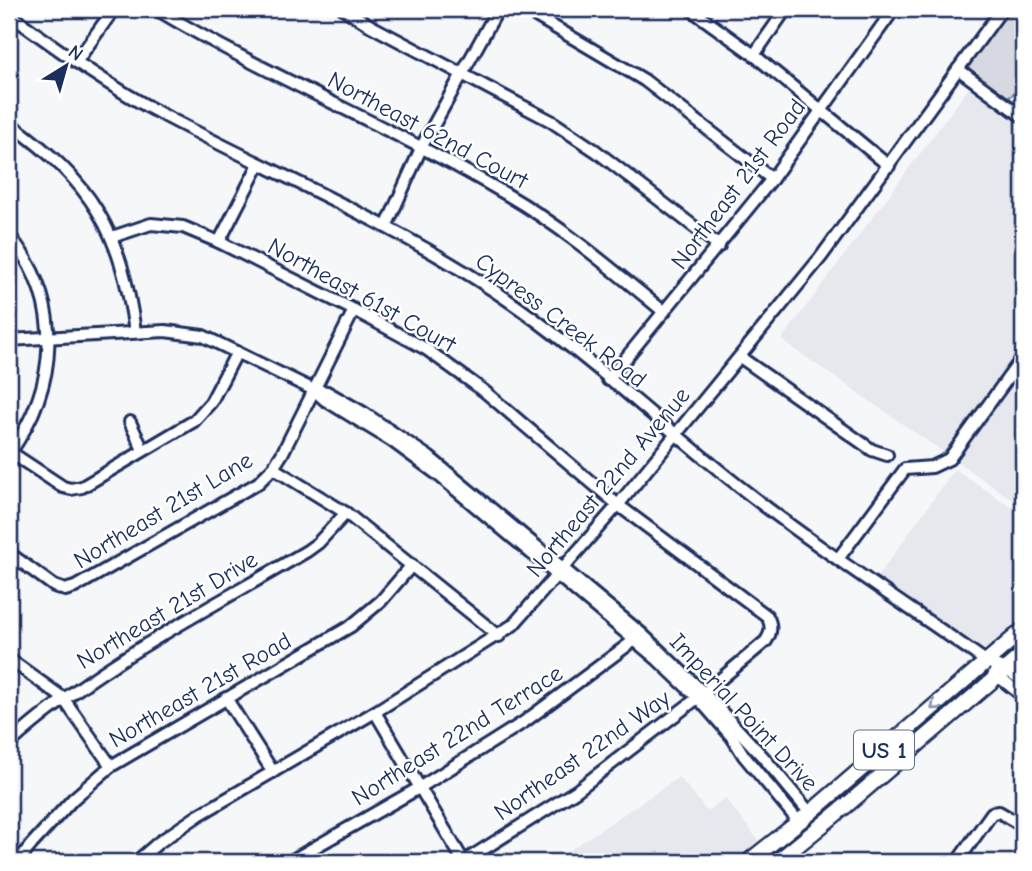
<svg xmlns="http://www.w3.org/2000/svg" width="1032" height="871" viewBox="0 0 1032 871" font-family="'Comic Neue',sans-serif">
  <style>
    .built { fill: #e6e8ee }
    .green { fill: #d6d9e2; stroke: #7884a0; stroke-width: 2 }
    .lines { fill: none; stroke-linecap: round; stroke-linejoin: round }
    .minor-casing { stroke: #1b2f5e; stroke-width: 16 }
    .major-casing { stroke: #1b2f5e; stroke-width: 19 }
    .minor { stroke: #fff; stroke-width: 10 }
    .major { stroke: #fff; stroke-width: 14 }
    .oneway { stroke: #8d97ae }
    .labels { text-anchor: middle; dominant-baseline: central; stroke-width: 5; stroke-linejoin: round; paint-order: stroke }
    .shield { fill: #fff; stroke: #5f6d8e; stroke-width: 2 }
    .shield-label { font-size: 23px; font-weight: bold; fill: #1b2f5e }
    .street-label { font-size: 24px; fill: #1b2f5e; stroke: #fff }
  </style>
  <rect width="100%" height="100%" fill="#f6f7f9"/>
  <filter id="ink" filterUnits="userSpaceOnUse"><feTurbulence type="fractalNoise" baseFrequency=".0143" numOctaves="2"/><feDisplacementMap in="SourceGraphic" scale="14" xChannelSelector="R" yChannelSelector="G"/><feConvolveMatrix kernelMatrix="1 2 1 2 8 2 1 2 1" color-interpolation-filters="sRGB"/></filter>
  <g filter="url(#ink)">
    <g class="built">
      <polygon points="1023,86 1023,507 781,340 969,88 1003,112"/>
      <polygon points="955,469 1023,515 1023,669 980,646 876,579"/>
      <polygon points="679,777 707,811 725,798 759,841 729,862 552,862"/>
    </g>
    <polygon class="green" points="1007,9 1023,9 1023,81 1011,96 1004,97 967,71 967,64"/>
    <g class="lines">
      <defs>
        <g id="minor">
          <path d="M156,9c113,68 236,118 350,185 57,33 107,76 158,118"/>
          <polyline points="344,9 371,26 551,121 596,151 719,246"/>
          <polyline points="524,9 644,80 772,179"/>
          <polyline points="690,9 754,55 889,166"/>
          <path d="M9,14c51,37 102,74 158,103 110,58 226,106 329,175 88,59 166,134 249,199 78,61 161,114 242,171l18,7 18,12"/>
          <polyline points="754,55 786,9"/>
          <polyline points="76,62 114,9"/>
          <polyline points="958,69 1023,117"/>
          <path d="M9,123c83,59 112,108 126,209"/>
          <polyline points="386,227 422,146 498,9"/>
          <path d="M9,235c55,68 50,150 0,219"/>
          <path d="M112,237l39,-13 32,3 36,15 135,68 72,39 58,42 134,114 149,111c5,9 5,16 -1,25l-62,52 -128,98 -113,71"/>
          <polyline points="219,242 259,164"/>
          <polyline points="9,340 165,331 203,336 314,390 325,400 392,441 437,474 658,660 698,698 732,737 744,756 799,822"/>
          <polyline points="740,357 872,450 887,455"/>
          <polyline points="608,380 772,179 894,9"/>
          <polyline points="314,390 327,392 364,413 429,457 642,634 704,693 764,758 810,813"/>
          <polyline points="130,422 143,450"/>
          <polyline points="10,452 63,487 71,489 82,487 194,421 211,402 237,352"/>
          <polyline points="273,468 346,513 499,636"/>
          <polyline points="9,553 54,586 65,590 75,587 258,483 273,468 282,454 354,310"/>
          <polyline points="838,559 905,469 932,467 949,459 1023,357"/>
          <polyline points="9,659 63,698 111,766"/>
          <polyline points="994,673 1023,696"/>
          <polyline points="226,698 273,772"/>
          <polyline points="375,712 464,862"/>
          <path d="M9,744c87,-79 197,-133 298,-193l11,-8 28,-30"/>
          <polyline points="18,862 31,845 73,799 111,766 351,626 381,601 412,565"/>
          <polyline points="136,862 158,843 199,815 375,712 513,625 618,505 821,257 1002,9"/>
          <polyline points="289,862 419,788 524,722 640,636"/>
          <polyline points="957,862 992,813 999,812 1023,826"/>
        </g>
        <g id="major">
          <polyline points="748,862 810,813 1023,630"/>
          <polyline points="777,862 848,804 1023,654"/>
        </g>
      </defs>
      <use href="#minor" class="minor-casing"/>
      <use href="#major" class="major-casing"/>
      <use href="#minor" class="minor"/>
      <use href="#major" class="major"/>
    </g>
    <defs><path id="oneway-chevron" d="M-2-3.5L2.5 0L-2 3.5" fill="none" stroke-width="1.6" stroke-linecap="round" stroke-linejoin="round" transform="scale(1.75)"/></defs>
    <use class="oneway" href="#oneway-chevron" transform="translate(935 706) rotate(139)"/>
  </g>
  <g class="labels">
    <rect class="shield" x="854" y="730.5" width="60" height="39" rx="5"/>
    <g class="shield-label">
      <text x="884" y="750">US 1</text>
    </g>
    <g class="street-label">
      <text transform="translate(428 130) rotate(28)">Northeast 62nd Court</text>
      <text transform="translate(738 184) rotate(-53)">Northeast 21st Road</text>
      <text transform="translate(362 295) rotate(29)">Northeast 61st Court</text>
      <text transform="translate(561 320) rotate(37)">Cypress Creek Road</text>
      <text transform="translate(608 482) rotate(-50)">Northeast 22nd Avenue</text>
      <text transform="translate(163 510) rotate(-31)">Northeast 21st Lane</text>
      <text transform="translate(167 610) rotate(-31)">Northeast 21st Drive</text>
      <text transform="translate(200 690) rotate(-30)">Northeast 21st Road</text>
      <text transform="translate(744 712) rotate(47)">Imperial Point Drive</text>
      <text transform="translate(457 735) rotate(-32)">Northeast 22nd Terrace</text>
      <text transform="translate(582 755) rotate(-35)">Northeast 22nd Way</text>
    </g>
  </g>
  <rect width="1032" height="871" fill="none" stroke="#fff" stroke-width="35"/>
  <rect x="18" y="18" width="997" height="836" fill="none" stroke="#1b2f5e" stroke-width="2.5" filter="url(#ink)"/>
  <g transform="translate(66 66) rotate(37)" stroke="#ffffff" stroke-width="5" paint-order="stroke">
  <path d="M0-5L12 26L0 18L-12 26Z" fill="#1b2f5e"/>
  <text y="-10" font-size="19" font-weight="bold" text-anchor="middle" fill="#1b2f5e">N</text>
  </g>
</svg>
